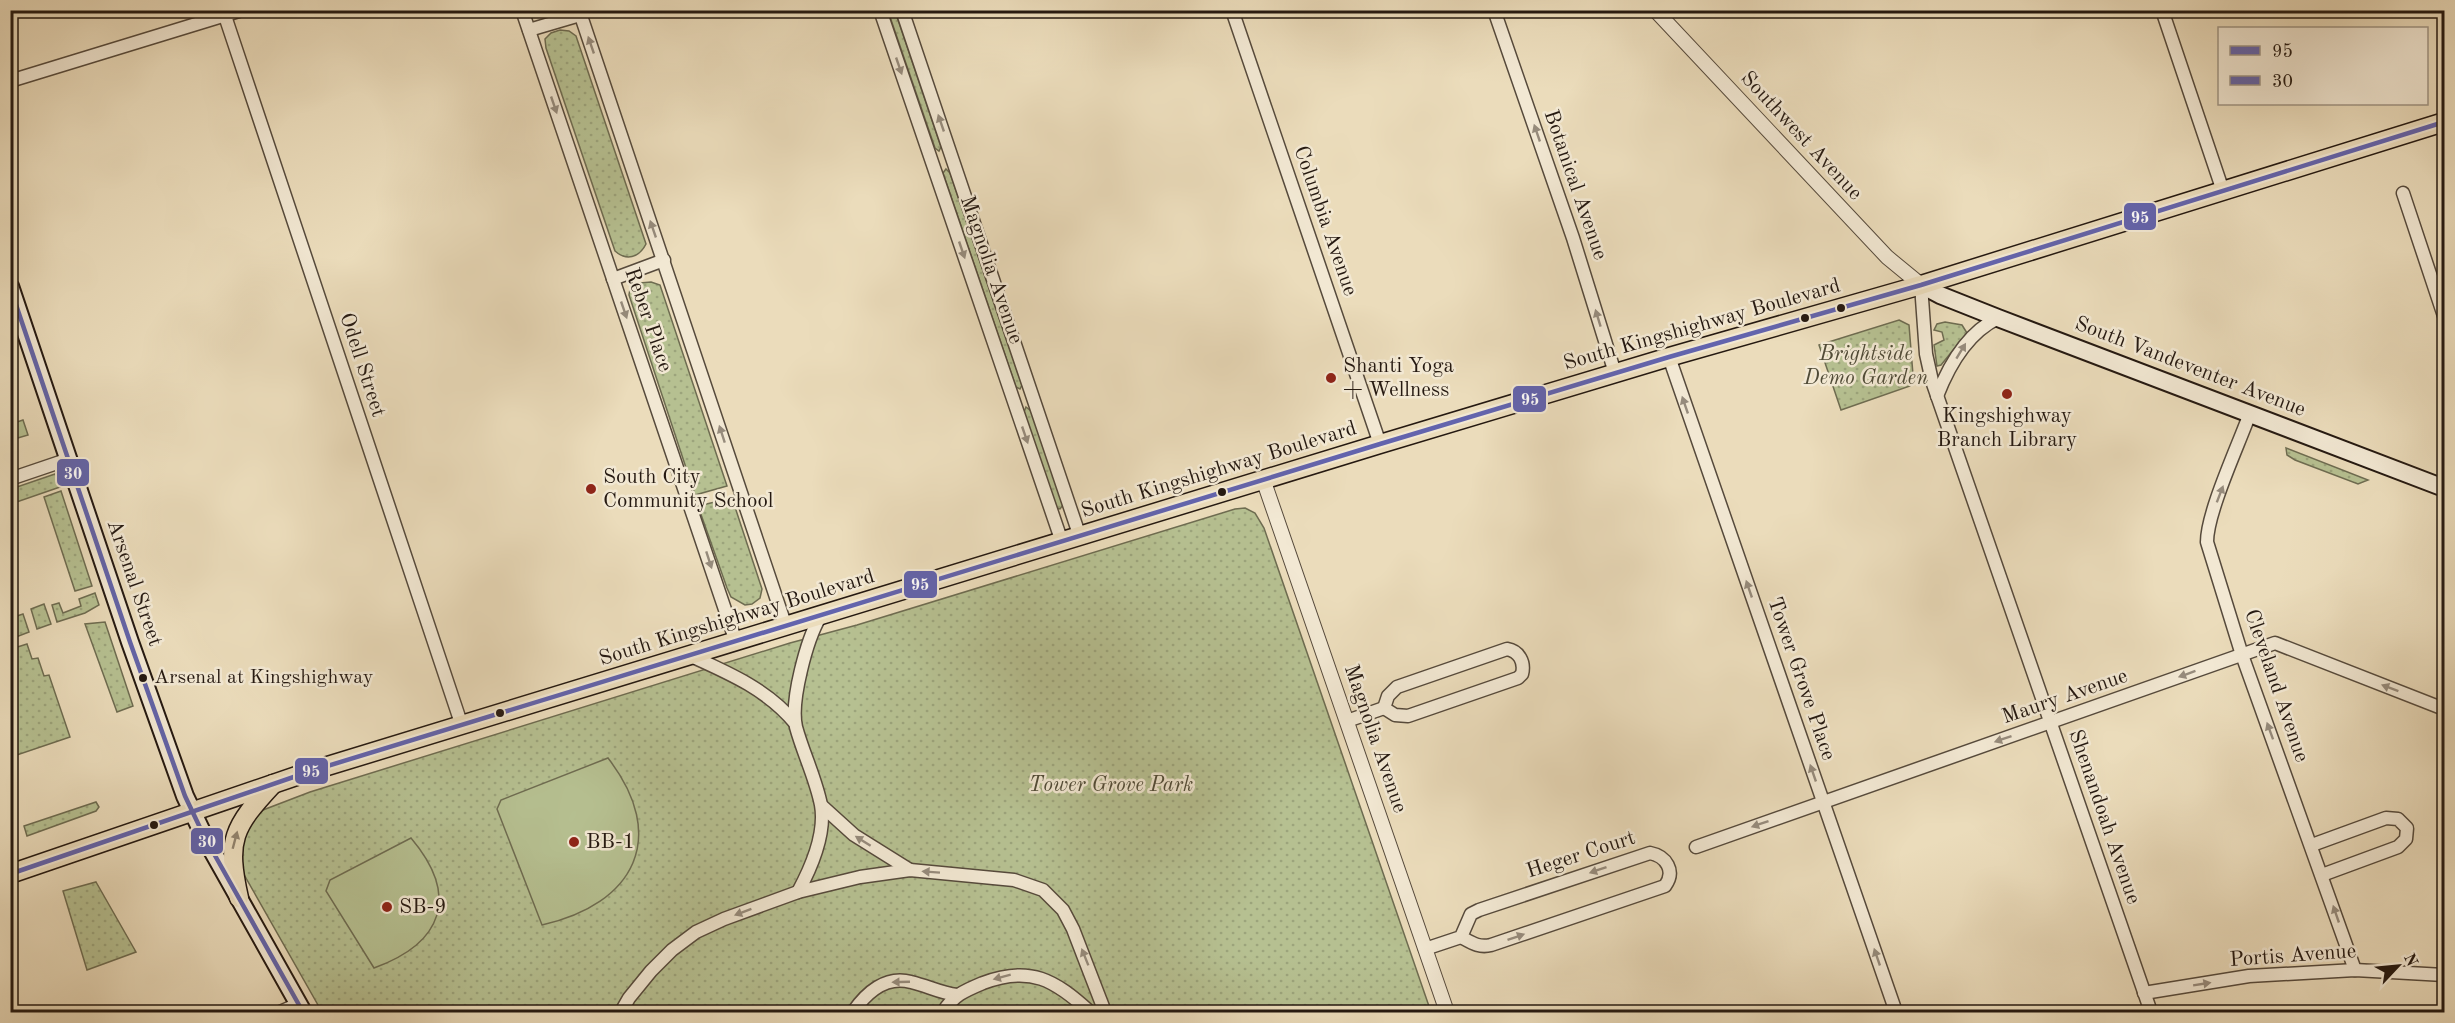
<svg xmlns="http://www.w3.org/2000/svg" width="2455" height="1023" viewBox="0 0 2455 1023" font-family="'Old Standard TT',serif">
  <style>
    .green { fill: url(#green-dots); stroke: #6e6c51; stroke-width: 1.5 }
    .pitch { fill: #b6c091; stroke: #6e6c51; stroke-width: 1.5 }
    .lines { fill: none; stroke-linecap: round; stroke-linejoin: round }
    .minor-casing { stroke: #564a3c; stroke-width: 15 }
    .tertiary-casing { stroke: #564a3c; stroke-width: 16 }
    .secondary-casing { stroke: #251911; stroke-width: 20 }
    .primary-casing { stroke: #251911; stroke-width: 21 }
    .minor { stroke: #f2e8d3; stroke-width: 12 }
    .tertiary { stroke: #f2e8d3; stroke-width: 14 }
    .secondary { stroke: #f2e8d3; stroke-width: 16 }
    .primary { stroke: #ebdcbb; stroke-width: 18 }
    .bus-1-casing { stroke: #f2e8d3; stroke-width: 9 }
    .bus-2-casing { stroke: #f2e8d3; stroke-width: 9 }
    .bus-1 { stroke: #6364ad; stroke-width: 4.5 }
    .bus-2 { stroke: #6364a8; stroke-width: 4.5 }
    .oneway { fill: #968b7c }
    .oneway2 { fill: #92846e }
    .bus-dot { fill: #251911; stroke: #f2e8d3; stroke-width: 2 }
    .poi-dot { fill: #8f2418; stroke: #f2e8d3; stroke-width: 2 }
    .labels { text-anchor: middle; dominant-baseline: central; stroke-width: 5; stroke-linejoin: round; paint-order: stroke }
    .bus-label { font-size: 20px; fill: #251911; stroke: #f2e8d3; text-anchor: start }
    .street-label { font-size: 21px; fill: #251911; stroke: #f2e8d3 }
    .park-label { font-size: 21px; font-style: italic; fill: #504b37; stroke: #f2e8d3 }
    .poi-label { font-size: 21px; fill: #251911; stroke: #f2e8d3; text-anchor: start }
    .line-badge { stroke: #f2e8d3; stroke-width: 2 }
    .badge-label { font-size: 16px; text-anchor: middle; font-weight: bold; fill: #fff }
  </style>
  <defs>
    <pattern id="green-dots" width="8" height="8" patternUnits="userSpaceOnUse" patternTransform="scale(1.5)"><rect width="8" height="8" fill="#b6c091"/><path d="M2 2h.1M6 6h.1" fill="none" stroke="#9ca47c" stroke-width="1.8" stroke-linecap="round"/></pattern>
  </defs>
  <rect width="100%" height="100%" fill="#ebdcbb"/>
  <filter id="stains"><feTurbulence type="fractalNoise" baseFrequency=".00333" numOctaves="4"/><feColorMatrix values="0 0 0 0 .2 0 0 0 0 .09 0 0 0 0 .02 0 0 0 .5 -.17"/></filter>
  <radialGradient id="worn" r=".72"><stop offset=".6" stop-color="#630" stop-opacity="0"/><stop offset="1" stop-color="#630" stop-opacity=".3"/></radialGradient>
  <g class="green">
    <polygon points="888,11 895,11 941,147 939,151 935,148"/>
    <path d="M560,30l9,1 7,5 70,208c-7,14 -20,17 -31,7l-69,-203 -1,-9 6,-6z"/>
    <polygon points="946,169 950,173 1022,385 1020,389 1016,387 943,173"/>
    <polygon points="651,282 660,285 727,486 695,495 629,295 630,289 640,283"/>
    <polygon points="1899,320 1909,325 1913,375 1910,386 1841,410 1819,345"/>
    <polygon points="1945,322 1962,325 1967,333 1941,365 1937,366 1934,345 1944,340 1942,332 1934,330 1937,324"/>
    <polygon points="1026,407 1031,411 1063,505 1060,509 1056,508 1024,412"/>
    <polygon points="2286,448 2368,480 2358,484 2295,460 2287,455"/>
    <polygon points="55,474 60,487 11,504 11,489"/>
    <polygon points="61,491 92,586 75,591 44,497"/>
    <polygon points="732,498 762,589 760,598 752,604 745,605 731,597 727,588 698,506"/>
    <polygon points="1245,508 1255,513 1264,528 1431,1012 322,1012 242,871 239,853 250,820 263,810 310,792 790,643 857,625 1235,509"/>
    <polygon points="95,593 99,605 85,613 57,622 52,605 59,603 63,613 81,606 79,599"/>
    <polygon points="44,604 51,624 37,629 31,609"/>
    <polygon points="23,614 29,632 11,639 11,618"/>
    <polygon points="105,622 133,706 117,712 85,624"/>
    <polygon points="27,644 32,659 38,658 44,676 49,675 70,737 11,757 11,649"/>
    <polygon points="96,802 99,807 96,811 27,836 24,826"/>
    <polygon points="96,882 136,952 87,970 63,891"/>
  </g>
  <g class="pitch">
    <polygon points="23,420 28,435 11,440 11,424"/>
    <path d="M608,758c61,79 27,146 -66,167l-45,-116 4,-9z"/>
    <path d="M411,838c49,58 32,105 -37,130l-48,-77 4,-11z"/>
  </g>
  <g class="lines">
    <defs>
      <g id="minor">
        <polyline points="522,10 736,642"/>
        <polyline points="579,10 786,627"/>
        <polyline points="880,10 1062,542"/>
        <polyline points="902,10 1080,537"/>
        <polyline points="1232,10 1380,444"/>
        <polyline points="1494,10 1573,238 1615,373"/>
        <polyline points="2162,10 2223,191"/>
        <polyline points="225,16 462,726"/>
        <polyline points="529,30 580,15"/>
        <polyline points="10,81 242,10"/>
        <polyline points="2403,193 2444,316"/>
        <polyline points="613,279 664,260"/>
        <polyline points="1921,285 1926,354 1932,381 2151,1012"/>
        <polyline points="1669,357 1896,1012"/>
        <path d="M1937,396c12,-31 30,-63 61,-78"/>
        <path d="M2250,413c-11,31 -43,99 -43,129l35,113 113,315"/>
        <polyline points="10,479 69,459"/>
        <path d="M1507,649c12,2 18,13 15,25l-4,4 -110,38 -13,-1 -11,-7 4,-12 9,-9z"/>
        <path d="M691,656c38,17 77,34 104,67"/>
        <polyline points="1347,721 1384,708"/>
        <polyline points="822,806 854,835 910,870"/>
        <polyline points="2312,845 2386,818 2398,819 2407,828 2406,839 2398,847 2322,875"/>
        <polyline points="1696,847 2275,643 2444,709"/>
        <path d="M798,892c13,-24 28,-59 23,-87 -5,-26 -18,-52 -25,-78 -6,-26 11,-88 24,-110"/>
        <path d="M1425,949l36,-12c11,6 18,11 30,8l174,-59c11,-15 1,-30 -15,-33l-171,57 -8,4 -10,23"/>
        <polyline points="2144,993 2249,976 2355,970 2444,975"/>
        <polyline points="280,1012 298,1004"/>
        <polyline points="621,1012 629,998 651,971 672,950 696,932 724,919 798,892 860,877 910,870 1014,880 1043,890 1063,910 1073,929 1105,1012"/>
        <path d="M853,1012c13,-19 33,-37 58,-30 17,4 29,11 46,13"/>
        <path d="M943,1012c11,-17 21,-21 40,-29 47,-18 72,-3 107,29"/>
      </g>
      <g id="tertiary">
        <polyline points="1655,10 1887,257 1921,285"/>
        <polyline points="1263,479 1447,1012"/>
      </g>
      <g id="secondary">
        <polyline points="1921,285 1940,295 1998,318 2444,488"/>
        <polyline points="10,286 130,642 185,796 204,836 303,1012"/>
      </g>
      <g id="primary">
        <polyline points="10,874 311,771 1380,444 1669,357 1921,285 2444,122"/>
        <path d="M239,898c-13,-58 -6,-71 34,-114"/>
      </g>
    </defs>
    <use href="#minor" class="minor-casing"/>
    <use href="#tertiary" class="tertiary-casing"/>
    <use href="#secondary" class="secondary-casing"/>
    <use href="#primary" class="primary-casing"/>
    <use href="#minor" class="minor"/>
    <use href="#tertiary" class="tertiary"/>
    <use href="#secondary" class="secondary"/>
    <use href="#primary" class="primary"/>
    <defs>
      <polyline id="bus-1" points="10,874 311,771 1380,444 1669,357 1921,285 2444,122"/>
      <polyline id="bus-2" points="10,287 130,642 185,796 204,836 303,1012"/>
    </defs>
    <use href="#bus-1" class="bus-1-casing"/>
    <use href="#bus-2" class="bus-2-casing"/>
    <use href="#bus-1" class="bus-1"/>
    <use href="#bus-2" class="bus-2"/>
  </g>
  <defs><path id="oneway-solid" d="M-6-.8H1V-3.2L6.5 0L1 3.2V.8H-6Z" transform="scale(1.5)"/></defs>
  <g class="oneway">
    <use href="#oneway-solid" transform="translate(591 45) rotate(-109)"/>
    <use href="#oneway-solid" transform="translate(899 66) rotate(71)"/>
    <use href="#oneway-solid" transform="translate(554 105) rotate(71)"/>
    <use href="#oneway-solid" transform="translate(941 123) rotate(-109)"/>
    <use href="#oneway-solid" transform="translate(1537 133) rotate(-109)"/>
    <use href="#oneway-solid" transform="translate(653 229) rotate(-109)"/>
    <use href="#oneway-solid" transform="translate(962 250) rotate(71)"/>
    <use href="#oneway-solid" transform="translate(624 310) rotate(71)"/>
    <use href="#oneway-solid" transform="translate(1598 318) rotate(-107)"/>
    <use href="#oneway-solid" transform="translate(1961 351) rotate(-59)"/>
    <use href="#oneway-solid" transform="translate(1685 405) rotate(-109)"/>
    <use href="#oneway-solid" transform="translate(722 434) rotate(-108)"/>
    <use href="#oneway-solid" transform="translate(1025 435) rotate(71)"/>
    <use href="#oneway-solid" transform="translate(2220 494) rotate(-69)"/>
    <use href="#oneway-solid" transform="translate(709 560) rotate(72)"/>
    <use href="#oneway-solid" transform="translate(1749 589) rotate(-109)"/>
    <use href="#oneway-solid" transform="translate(2187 674) rotate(160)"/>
    <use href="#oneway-solid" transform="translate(2390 688) rotate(-159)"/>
    <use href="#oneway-solid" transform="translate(2270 731) rotate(-110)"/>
    <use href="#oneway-solid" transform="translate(2003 739) rotate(161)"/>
    <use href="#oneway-solid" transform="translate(1813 773) rotate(-109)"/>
    <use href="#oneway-solid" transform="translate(1760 824) rotate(161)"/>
    <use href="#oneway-solid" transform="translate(863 841) rotate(-148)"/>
    <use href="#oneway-solid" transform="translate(1598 870) rotate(161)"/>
    <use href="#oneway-solid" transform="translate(931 872) rotate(-176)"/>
    <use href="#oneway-solid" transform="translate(743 912) rotate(159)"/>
    <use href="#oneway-solid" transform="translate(2336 914) rotate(-109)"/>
    <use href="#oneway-solid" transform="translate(1516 937) rotate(-19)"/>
    <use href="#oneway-solid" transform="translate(1085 957) rotate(-112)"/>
    <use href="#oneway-solid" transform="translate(1877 957) rotate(-109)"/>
    <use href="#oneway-solid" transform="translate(1002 977) rotate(165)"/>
    <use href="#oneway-solid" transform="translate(901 982) rotate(178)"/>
    <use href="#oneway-solid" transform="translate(2202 984) rotate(-9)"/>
  </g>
  <use class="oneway2" href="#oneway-solid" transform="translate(235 840) rotate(-75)"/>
  <g class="bus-dot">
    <circle cx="1841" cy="308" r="5"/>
    <circle cx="1805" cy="318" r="5"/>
    <circle cx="1222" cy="492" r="5"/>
    <circle cx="143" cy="678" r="5"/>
    <circle cx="500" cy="713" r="5"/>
    <circle cx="154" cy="825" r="5"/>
  </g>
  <g class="poi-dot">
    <circle cx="1331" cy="378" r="6"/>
    <circle cx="2007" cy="394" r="6"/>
    <circle cx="591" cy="489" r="6"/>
    <circle cx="574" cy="842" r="6"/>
    <circle cx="387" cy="907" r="6"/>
  </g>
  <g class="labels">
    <g class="bus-label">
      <text x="154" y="678">Arsenal at Kingshighway</text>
    </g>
    <g class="street-label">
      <text transform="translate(1801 136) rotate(47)">Southwest Avenue</text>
      <text transform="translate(1575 185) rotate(71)">Botanical Avenue</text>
      <text transform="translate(1325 221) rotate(71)">Columbia Avenue</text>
      <text transform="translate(991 270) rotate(71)">Magnolia Avenue</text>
      <text transform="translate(648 320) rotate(71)">Reber Place</text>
      <text transform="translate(1702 325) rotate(-16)">South Kingshighway Boulevard</text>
      <text transform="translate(362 365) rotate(72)">Odell Street</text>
      <text transform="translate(2190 367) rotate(21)">South Vandeventer Avenue</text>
      <text transform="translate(1219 470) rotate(-17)">South Kingshighway Boulevard</text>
      <text transform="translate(134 583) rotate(71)">Arsenal Street</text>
      <text transform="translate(737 618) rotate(-17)">South Kingshighway Boulevard</text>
      <text transform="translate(1801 679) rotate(71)">Tower Grove Place</text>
      <text transform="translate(2276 686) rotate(71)">Cleveland Avenue</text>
      <text transform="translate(2065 697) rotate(-19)">Maury Avenue</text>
      <text transform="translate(1375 739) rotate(71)">Magnolia Avenue</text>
      <text transform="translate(2104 817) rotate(71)">Shenandoah Avenue</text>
      <text transform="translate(1581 855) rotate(-18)">Heger Court</text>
      <text transform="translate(2293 956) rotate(-4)">Portis Avenue</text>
    </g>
    <g class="park-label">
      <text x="1866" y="354">Brightside<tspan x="1866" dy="24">Demo Garden</tspan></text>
      <text x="1111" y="785">Tower Grove Park</text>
    </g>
    <g class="poi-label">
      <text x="1343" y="366">Shanti Yoga<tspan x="1343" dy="24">+ Wellness</tspan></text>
      <text x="2007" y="416" text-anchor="middle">Kingshighway<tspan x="2007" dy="24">Branch Library</tspan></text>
      <text x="603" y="477">South City<tspan x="603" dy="24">Community School</tspan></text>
      <text x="586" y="842">BB-1</text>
      <text x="399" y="907">SB-9</text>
    </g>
  </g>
  <g class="line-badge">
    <rect x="2123" y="202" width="34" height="29" rx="6" fill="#6364ad"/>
    <rect x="1512" y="385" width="35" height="28" rx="6" fill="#6364ad"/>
    <rect x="56" y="458" width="34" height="29" rx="6" fill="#6364a8"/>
    <rect x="903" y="570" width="35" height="29" rx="6" fill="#6364ad"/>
    <rect x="294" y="757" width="35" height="28" rx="6" fill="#6364ad"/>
    <rect x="190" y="827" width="34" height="28" rx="6" fill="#6364a8"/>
  </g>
  <g class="badge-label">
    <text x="2140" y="223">95</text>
    <text x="1530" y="405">95</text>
    <text x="73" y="479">30</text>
    <text x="920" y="590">95</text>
    <text x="311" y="777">95</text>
    <text x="207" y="847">30</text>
  </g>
  <rect width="2455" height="1023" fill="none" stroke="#ebdcbb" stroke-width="36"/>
  <rect x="12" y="12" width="2431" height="999" fill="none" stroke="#251911" stroke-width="3"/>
  <rect x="18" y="18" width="2419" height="987" fill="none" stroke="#251911" stroke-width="1.5"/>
  <rect x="2218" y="27" width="210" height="78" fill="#f2e8d3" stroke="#a09585" stroke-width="1.5"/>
  <rect x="2230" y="46" width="30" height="9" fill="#6364ad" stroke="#a09585" stroke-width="1.5"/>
  <text x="2272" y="57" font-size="18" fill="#251911">95</text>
  <rect x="2230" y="76" width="30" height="9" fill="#6364a8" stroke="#a09585" stroke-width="1.5"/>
  <text x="2272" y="87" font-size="18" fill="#251911">30</text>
  <g transform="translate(2398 966) rotate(64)" stroke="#f2e8d3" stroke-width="4.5" paint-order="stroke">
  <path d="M0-4.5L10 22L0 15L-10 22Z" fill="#251911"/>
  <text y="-9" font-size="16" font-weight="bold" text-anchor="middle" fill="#251911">N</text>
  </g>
  <rect width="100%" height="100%" filter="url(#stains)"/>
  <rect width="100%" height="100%" fill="url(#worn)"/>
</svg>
